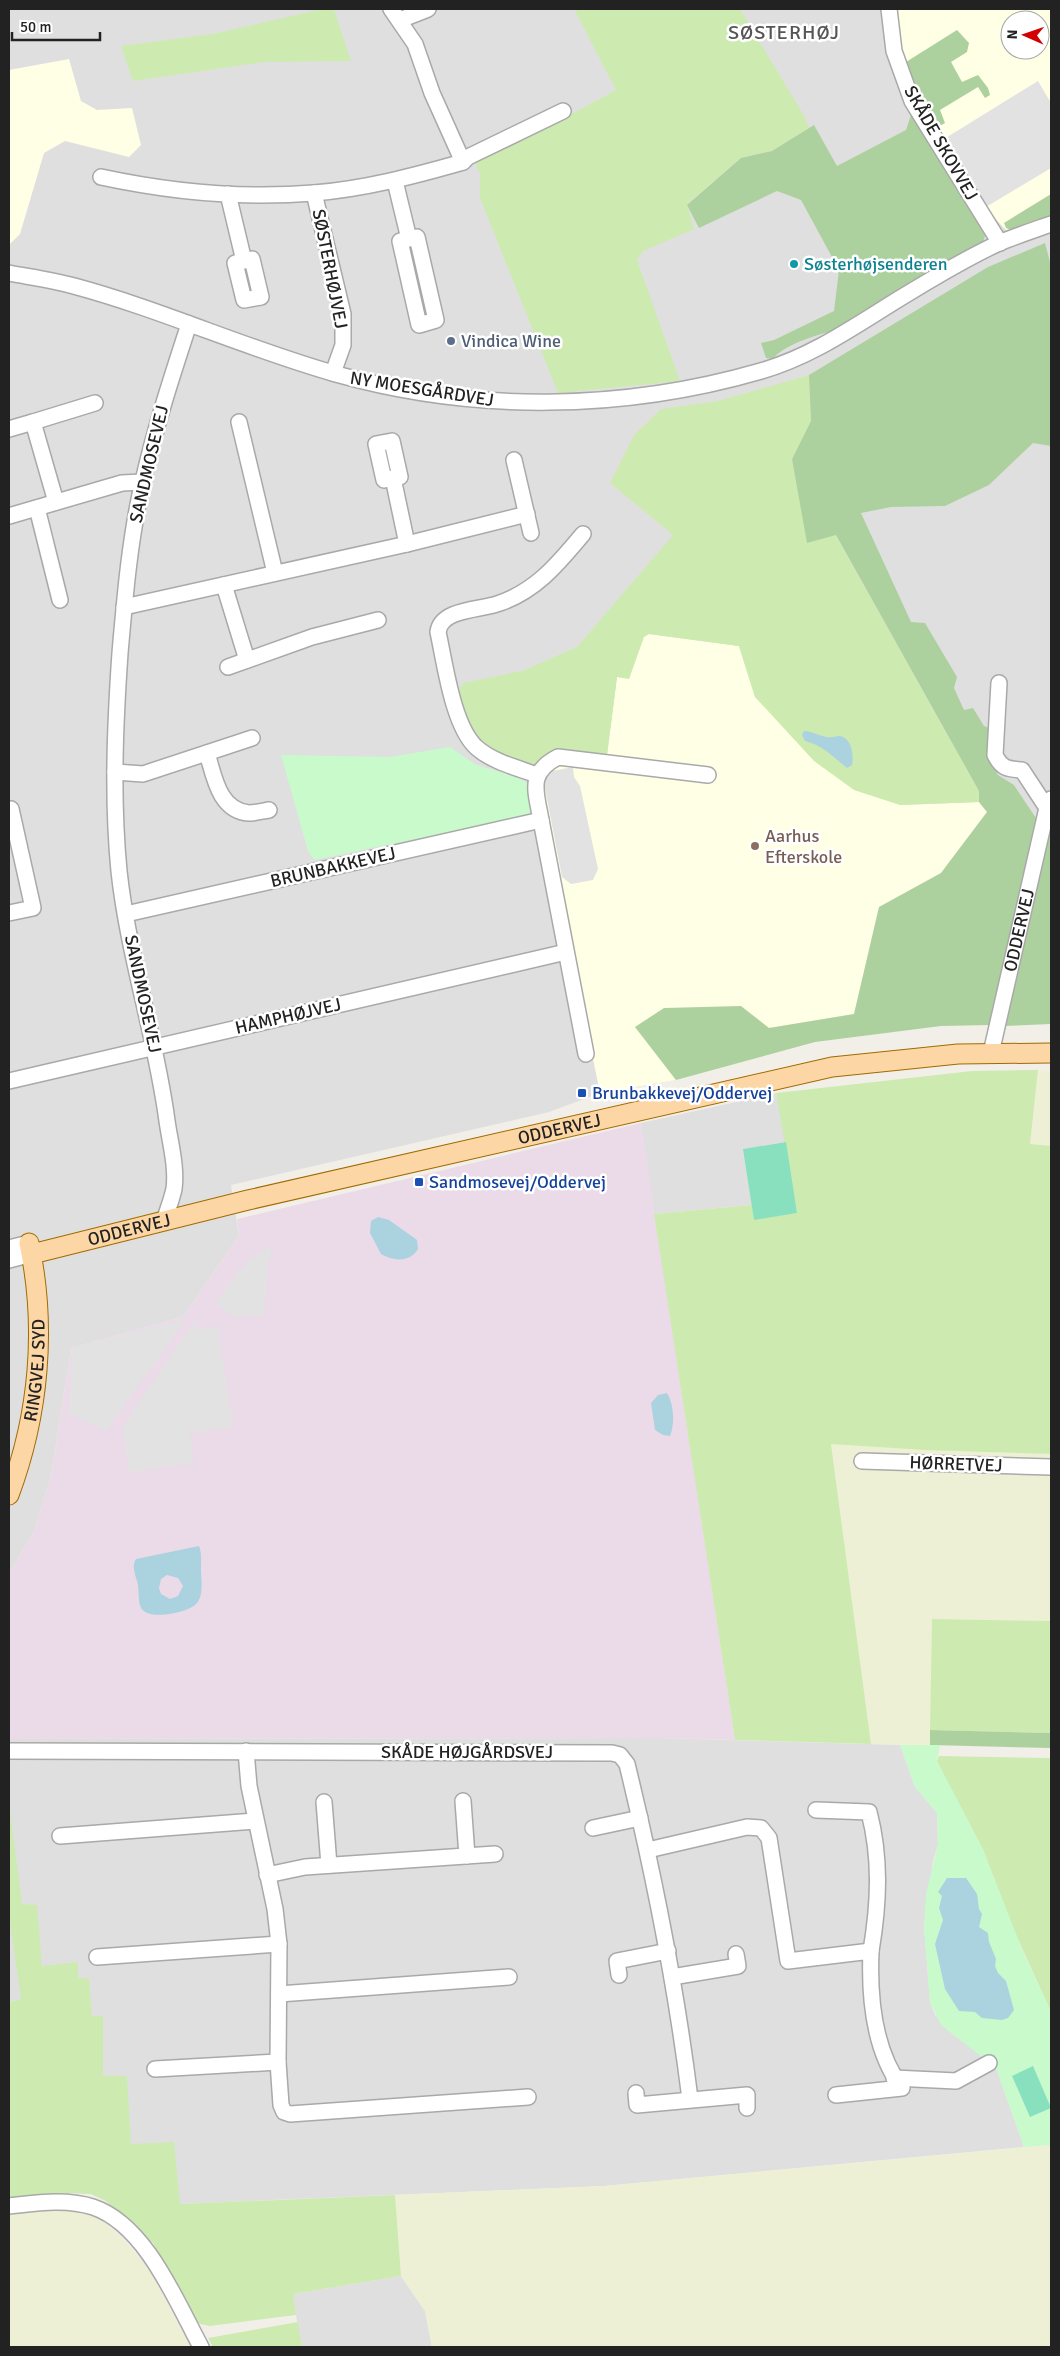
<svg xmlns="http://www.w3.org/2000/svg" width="1060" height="2356" viewBox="0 0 1060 2356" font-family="Signika,sans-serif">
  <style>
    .residential { fill: #e0dfdf; fill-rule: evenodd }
    .industrial { fill: #ebdbe8 }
    .education { fill: #ffffe5; fill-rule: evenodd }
    .farmland { fill: #eef0d5 }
    .grass { fill: #cdebb0 }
    .forest { fill: #add19e }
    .park { fill: #c8facc }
    .pitch { fill: #88e0be }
    .parking { fill: #e2e2e2 }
    .water { fill: #aad3df; fill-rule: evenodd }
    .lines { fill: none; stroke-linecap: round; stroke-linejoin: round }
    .minor-casing { stroke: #a9a9a9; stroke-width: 18 }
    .major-casing { stroke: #a06b00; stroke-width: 21 }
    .minor { stroke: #fff; stroke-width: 15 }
    .major { stroke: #fcd6a4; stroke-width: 19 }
    .culture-dot { fill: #0f9aa8; stroke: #fff; stroke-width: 2 }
    .service-dot { fill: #5c6f8a; stroke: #fff; stroke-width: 2 }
    .education-dot { fill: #8d6e63; stroke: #fff; stroke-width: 2 }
    .transit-dot { fill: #1a4fb4; stroke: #fff; stroke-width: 2 }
    .labels { text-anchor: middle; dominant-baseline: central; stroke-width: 5; stroke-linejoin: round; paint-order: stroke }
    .street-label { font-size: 18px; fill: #222; stroke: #fff }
    .culture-label { font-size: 18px; fill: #0d838f; stroke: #fff; text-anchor: start }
    .service-label { font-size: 18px; fill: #4e5e75; stroke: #fff; text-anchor: start }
    .education-label { font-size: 18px; fill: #785e54; stroke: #fff; text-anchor: start }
    .transit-label { font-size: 18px; fill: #164399; stroke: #fff; text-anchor: start }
    .quarter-label { font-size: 20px; letter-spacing: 1px; fill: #555; stroke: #fff }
  </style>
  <rect width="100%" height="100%" fill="#f2efe9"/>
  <g class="residential">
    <path d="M9,9h1042v799l-13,13 -24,-36 -379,242 41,53 -76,13 -51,19 -318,73 8,51 -56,81 -112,31 -20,129 -17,55 -25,42zM1010,20h30v30h-30z"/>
    <polygon points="776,1093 786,1142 744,1149 752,1205 654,1214 641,1123"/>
    <polygon points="662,1738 900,1745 915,1787 937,1813 938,1845 933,1861 924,1926 930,2002 935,2015 996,2068 1024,2147 604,2186 180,2204 127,2223 106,2201 91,2194 71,2193 21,1999 9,2002 9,1739"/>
    <polygon points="401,2276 425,2311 432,2347 302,2347 292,2294"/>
  </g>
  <polygon class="industrial" points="641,1123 735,1740 662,1738 9,1739 9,1574 34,1532 51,1477 71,1348 183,1317 239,1236 237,1219"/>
  <g class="education">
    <path d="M893,9h158v208l-44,14 -23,-24 -70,-115 -15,-44zM1010,20h30v30h-30z"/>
    <polygon points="69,59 81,101 97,110 132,108 141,145 129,157 65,141 44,153 20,234 9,245 9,70"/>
    <polygon points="649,634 739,646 755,697 900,805 979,802 987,812 941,873 879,907 854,1014 769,1028 740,1006 635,1027 676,1080 600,1093 533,766 542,758 564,749 607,755 617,677 629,678 643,637"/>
  </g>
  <g class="farmland">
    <polygon points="1038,1070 1051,1071 1051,1146 1030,1144"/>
    <polygon points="831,1443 924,1450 1051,1454 1051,1621 932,1619 930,1745 871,1744"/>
    <polygon points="1051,2145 1051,2347 432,2347 425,2311 401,2276 395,2195 604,2186"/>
    <polygon points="74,2209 99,2218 120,2236 147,2266 191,2347 9,2347 9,2214 41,2210"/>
  </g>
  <g class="grass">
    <polygon points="322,9 334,9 351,61 264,62 133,81 121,46 213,34"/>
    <polygon points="574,9 740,9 803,114 809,128 772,151 741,158 687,204 694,229 643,251 637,260 680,381 558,393 480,198 480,174 474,159 566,117 616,90"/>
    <path d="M809,375l2,46 -19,38 16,84 27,-9 144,257v11l-79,3 -46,-15 -40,-29 -59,-64 -16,-51 -90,-12 -5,3 -15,42 -12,-2 -10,78c-28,-4 -52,-11 -74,11 -21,-7 -51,-14 -63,-36 -7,-11 -8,-29 -11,-41l4,-6 59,-12 55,-24 96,-112 -63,-52 24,-48 27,-26 57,-8z"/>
    <polygon points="1038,1070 1030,1144 1051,1146 1051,1454 924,1450 831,1444 871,1744 735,1740 654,1214 752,1205 754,1219 797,1213 776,1093 972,1071"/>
    <polygon points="932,1619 1051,1621 1051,1733 930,1730"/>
    <polygon points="939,1756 1051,1758 1051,2012 937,1761"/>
    <polygon points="9,1802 22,1904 37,1905 42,1966 78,1962 78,1978 89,1978 92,2016 103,2016 103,2076 127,2076 131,2144 174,2142 180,2204 395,2195 401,2276 293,2294 296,2315 210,2326 196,2323 153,2243 127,2223 106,2201 91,2194 71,2193 9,2199 9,2002 21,1999 9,1916"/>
    <polygon points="298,2322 302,2347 213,2347 208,2338"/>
  </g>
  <g class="forest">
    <polygon points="957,30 969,43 967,52 951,62 962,82 978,75 988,88 990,95 985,98 978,87 940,110 945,123 938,127 917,93 906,62"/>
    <path d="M911,115l70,112 4,9 -3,10 -141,83c-19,4 -57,15 -68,30l-7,-1 -5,-15 13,-3 60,-29 5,-41 -38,-70 -24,-9 -78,37 -12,-23 54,-47 31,-7 42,-26 23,41 69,-36z"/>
    <polygon points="1051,194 1051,219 1013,231 1006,228 1004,223"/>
    <polygon points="1045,243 1051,266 1051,446 1033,443 989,485 945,506 891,507 861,513 911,622 925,623 957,677 954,688 964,710 973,708 984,726 991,729 991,762 998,775 1014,785 1038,821 990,1025 941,1026 815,1042 676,1080 635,1027 664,1008 741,1006 769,1028 854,1014 879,907 941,873 987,812 979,802 979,791 836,535 807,543 792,459 811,421 809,375 988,267"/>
    <polygon points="1051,808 1051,1024 1003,1026"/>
    <polygon points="930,1730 1051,1733 1051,1748 930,1745"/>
  </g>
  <g class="park">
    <polygon points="450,747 476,765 517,777 527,783 532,807 530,815 314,860 308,851 281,755 390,757"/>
    <polygon points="900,1745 940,1745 937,1761 983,1849 1023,1952 1051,2012 1051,2145 1024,2147 996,2068 941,2025 930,2002 924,1927 926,1894 938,1845 937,1813 915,1787"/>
  </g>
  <g class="pitch">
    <polygon points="786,1142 797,1213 754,1220 743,1149"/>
    <polygon points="1033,2066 1051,2108 1030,2117 1012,2076"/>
  </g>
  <g class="parking">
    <polygon points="1038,81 1051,103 1051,168 986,207 944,139"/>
    <polygon points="573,767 574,777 580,786 598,869 593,880 571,884 562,877 542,773"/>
    <polygon points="271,1246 263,1315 236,1318 216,1303 239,1271 260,1252"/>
    <polygon points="186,1319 106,1431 69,1414 72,1348"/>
    <polygon points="195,1321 196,1330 218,1326 233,1427 190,1433 194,1463 129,1472 123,1429 130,1415"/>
  </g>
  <g class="water">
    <path d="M804,731c8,0 16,5 23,6 5,1 8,-1 12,-1 13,1 15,20 13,29l-5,3c-14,-11 -23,-22 -42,-27l-3,-6z"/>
    <path d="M378,1217l11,3 28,20 1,9c-8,14 -25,12 -37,5l-11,-21 1,-12z"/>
    <path d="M667,1393c7,11 8,31 3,43l-7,-1 -8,-5 -4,-27 7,-8z"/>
    <path d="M199,1546c3,7 2,15 2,23 0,9 3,26 -4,34 -8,10 -49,18 -56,5 -3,-7 -2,-16 -3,-23 -2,-9 -7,-19 -2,-26zM167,1575l11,3 5,8 -5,10 -8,3 -9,-5 -2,-6 2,-9z"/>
    <polygon points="947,1878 966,1878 977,1894 979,1909 982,1914 979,1927 988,1933 989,1942 996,1959 995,1966 998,1973 1006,1981 1014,2010 1008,2018 1002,2020 982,2018 975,2012 959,2011 945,1989 935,1944 943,1920 939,1908 942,1896 938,1892"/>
  </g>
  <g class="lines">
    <defs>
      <g id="minor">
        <polyline points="889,9 894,51 912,101 1000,243"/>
        <polyline points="400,20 428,9"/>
        <polyline points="463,162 468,157 563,111"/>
        <path d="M101,177c70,15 141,22 213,16 50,-4 100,-17 149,-31l-31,-69 -17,-49 -24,-35"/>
        <polyline points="395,181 409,239 400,241 419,325 436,320 417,237 409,239"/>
        <polyline points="314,193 343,314 343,345 333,373"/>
        <polyline points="228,194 244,261 235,263 244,300 261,297 252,259 244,261"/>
        <path d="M9,273c21,4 44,7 65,13 89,24 173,63 262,88 139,39 287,37 425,-3 56,-16 102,-51 151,-80 28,-17 57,-34 87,-48 17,-7 35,-13 52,-19"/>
        <polyline points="239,422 275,573"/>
        <polyline points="9,429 33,422"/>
        <polyline points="514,460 531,533"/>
        <polyline points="393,478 384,480 376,444 392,441 400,477 393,478 407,544"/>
        <polyline points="56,502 33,422 95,403"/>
        <polyline points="37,508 60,600"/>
        <polyline points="9,516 122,483 142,482"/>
        <polyline points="224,585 247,660"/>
        <polyline points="124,607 407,544 527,514"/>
        <polyline points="228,667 312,637 378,620"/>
        <path d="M999,683l-4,72c7,14 13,14 27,15l25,38"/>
        <path d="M207,753c7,23 12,58 42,60 6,0 14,-2 20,-3"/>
        <polyline points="115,772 143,774 252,738"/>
        <path d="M537,775c-19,-7 -44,-13 -60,-27 -24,-21 -32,-84 -39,-116 3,-23 41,-22 59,-28 38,-12 61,-40 86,-70"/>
        <polyline points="9,913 33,908 11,809"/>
        <polyline points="126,914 541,820"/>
        <path id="s1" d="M991,1053l56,-245 4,-9"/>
        <path d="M586,1054l-45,-234c-5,-29 -14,-47 17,-63l150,18"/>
        <polyline points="9,1081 566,952"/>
        <path d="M166,1215c3,-9 6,-17 8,-26 3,-22 -4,-47 -7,-68 -11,-84 -39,-166 -48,-250 -7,-72 -4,-146 1,-218 5,-58 10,-116 23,-172 12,-53 29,-105 46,-157"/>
        <polyline points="9,1248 29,1243"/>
        <polyline points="9,1260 32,1254"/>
        <polyline points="862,1461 1051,1467"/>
        <path d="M9,1751l603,2 8,2 7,9c27,111 49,222 63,335"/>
        <polyline points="246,1751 249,1786 275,1909 279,1944 278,2062 281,2105 284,2112 290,2114 528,2097"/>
        <polyline points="463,1801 467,1856"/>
        <polyline points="324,1802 329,1865"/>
        <path d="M816,1810l53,2c12,46 10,91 2,139"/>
        <polyline points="593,1828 640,1818"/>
        <polyline points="60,1836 255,1821"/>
        <path d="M648,1850l99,-23 14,1 8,10 19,123 83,-10c-2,46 2,99 31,137l-66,7"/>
        <polyline points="267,1875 305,1867 495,1854"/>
        <polyline points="97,1957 279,1944"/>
        <polyline points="619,1975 617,1961 668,1951"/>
        <polyline points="672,1977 738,1966 736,1954"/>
        <polyline points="279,1994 509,1977"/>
        <polyline points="155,2069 278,2062"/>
        <polyline points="894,2078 956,2081 989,2063"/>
        <polyline points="636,2093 637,2105 747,2095 747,2108"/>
        <path d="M9,2206c27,-3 57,-8 84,1 53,18 83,94 108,140"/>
      </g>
      <g id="major">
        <path id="s2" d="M32,1254l216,-54 584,-133 126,-13 93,-1"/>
        <path id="s3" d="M9,1495c30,-80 38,-168 20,-252"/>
      </g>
    </defs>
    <use href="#minor" class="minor-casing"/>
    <use href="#major" class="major-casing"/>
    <use href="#minor" class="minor"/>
    <use href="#major" class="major"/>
  </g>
  <circle class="culture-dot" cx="794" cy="264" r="5"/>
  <circle class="service-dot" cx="451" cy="341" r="5"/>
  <circle class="education-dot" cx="755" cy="846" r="5"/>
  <g class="transit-dot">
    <rect x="577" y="1088" width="10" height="10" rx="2.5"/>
    <rect x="414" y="1177" width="10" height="10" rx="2.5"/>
  </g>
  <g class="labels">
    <g class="street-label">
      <text transform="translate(941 143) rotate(60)">SKÅDE SKOVVEJ</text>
      <text transform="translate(330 269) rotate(79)">SØSTERHØJVEJ</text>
      <text transform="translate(422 389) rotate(9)">NY MOESGÅRDVEJ</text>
      <text transform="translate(149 464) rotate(-77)">SANDMOSEVEJ</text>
      <text transform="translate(333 867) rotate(-13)">BRUNBAKKEVEJ</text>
      <text stroke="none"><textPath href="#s1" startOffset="126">ODDERVEJ</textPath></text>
      <text transform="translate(143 994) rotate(78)">SANDMOSEVEJ</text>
      <text transform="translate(288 1016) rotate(-13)">HAMPHØJVEJ</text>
      <text stroke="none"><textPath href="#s2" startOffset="542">ODDERVEJ</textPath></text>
      <text stroke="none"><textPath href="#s2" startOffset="100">ODDERVEJ</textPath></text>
      <text stroke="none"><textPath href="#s3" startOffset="128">RINGVEJ SYD</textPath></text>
      <text transform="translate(956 1464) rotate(2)">HØRRETVEJ</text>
      <text x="467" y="1752">SKÅDE HØJGÅRDSVEJ</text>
    </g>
    <g class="culture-label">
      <text x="804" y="264">Søsterhøjsenderen</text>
    </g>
    <g class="service-label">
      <text x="461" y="341">Vindica Wine</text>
    </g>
    <g class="education-label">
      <text x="765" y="836">Aarhus<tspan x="765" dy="21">Efterskole</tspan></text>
    </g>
    <g class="transit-label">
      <text x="592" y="1093">Brunbakkevej/Oddervej</text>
      <text x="429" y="1182">Sandmosevej/Oddervej</text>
    </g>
    <g class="quarter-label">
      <text x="784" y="32">SØSTERHØJ</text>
    </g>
  </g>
  <rect width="1060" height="2356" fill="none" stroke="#222222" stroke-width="20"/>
  <g transform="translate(1025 35) rotate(272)"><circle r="24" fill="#ffffff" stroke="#a7a7a7"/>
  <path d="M0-4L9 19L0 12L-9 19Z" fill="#d40000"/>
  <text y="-8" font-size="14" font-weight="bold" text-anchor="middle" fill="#222222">N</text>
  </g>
  <path d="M12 32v8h88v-8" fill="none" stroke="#222222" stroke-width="2.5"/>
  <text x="20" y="32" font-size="15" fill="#222222" stroke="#ffffff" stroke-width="4" paint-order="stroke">50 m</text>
</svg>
